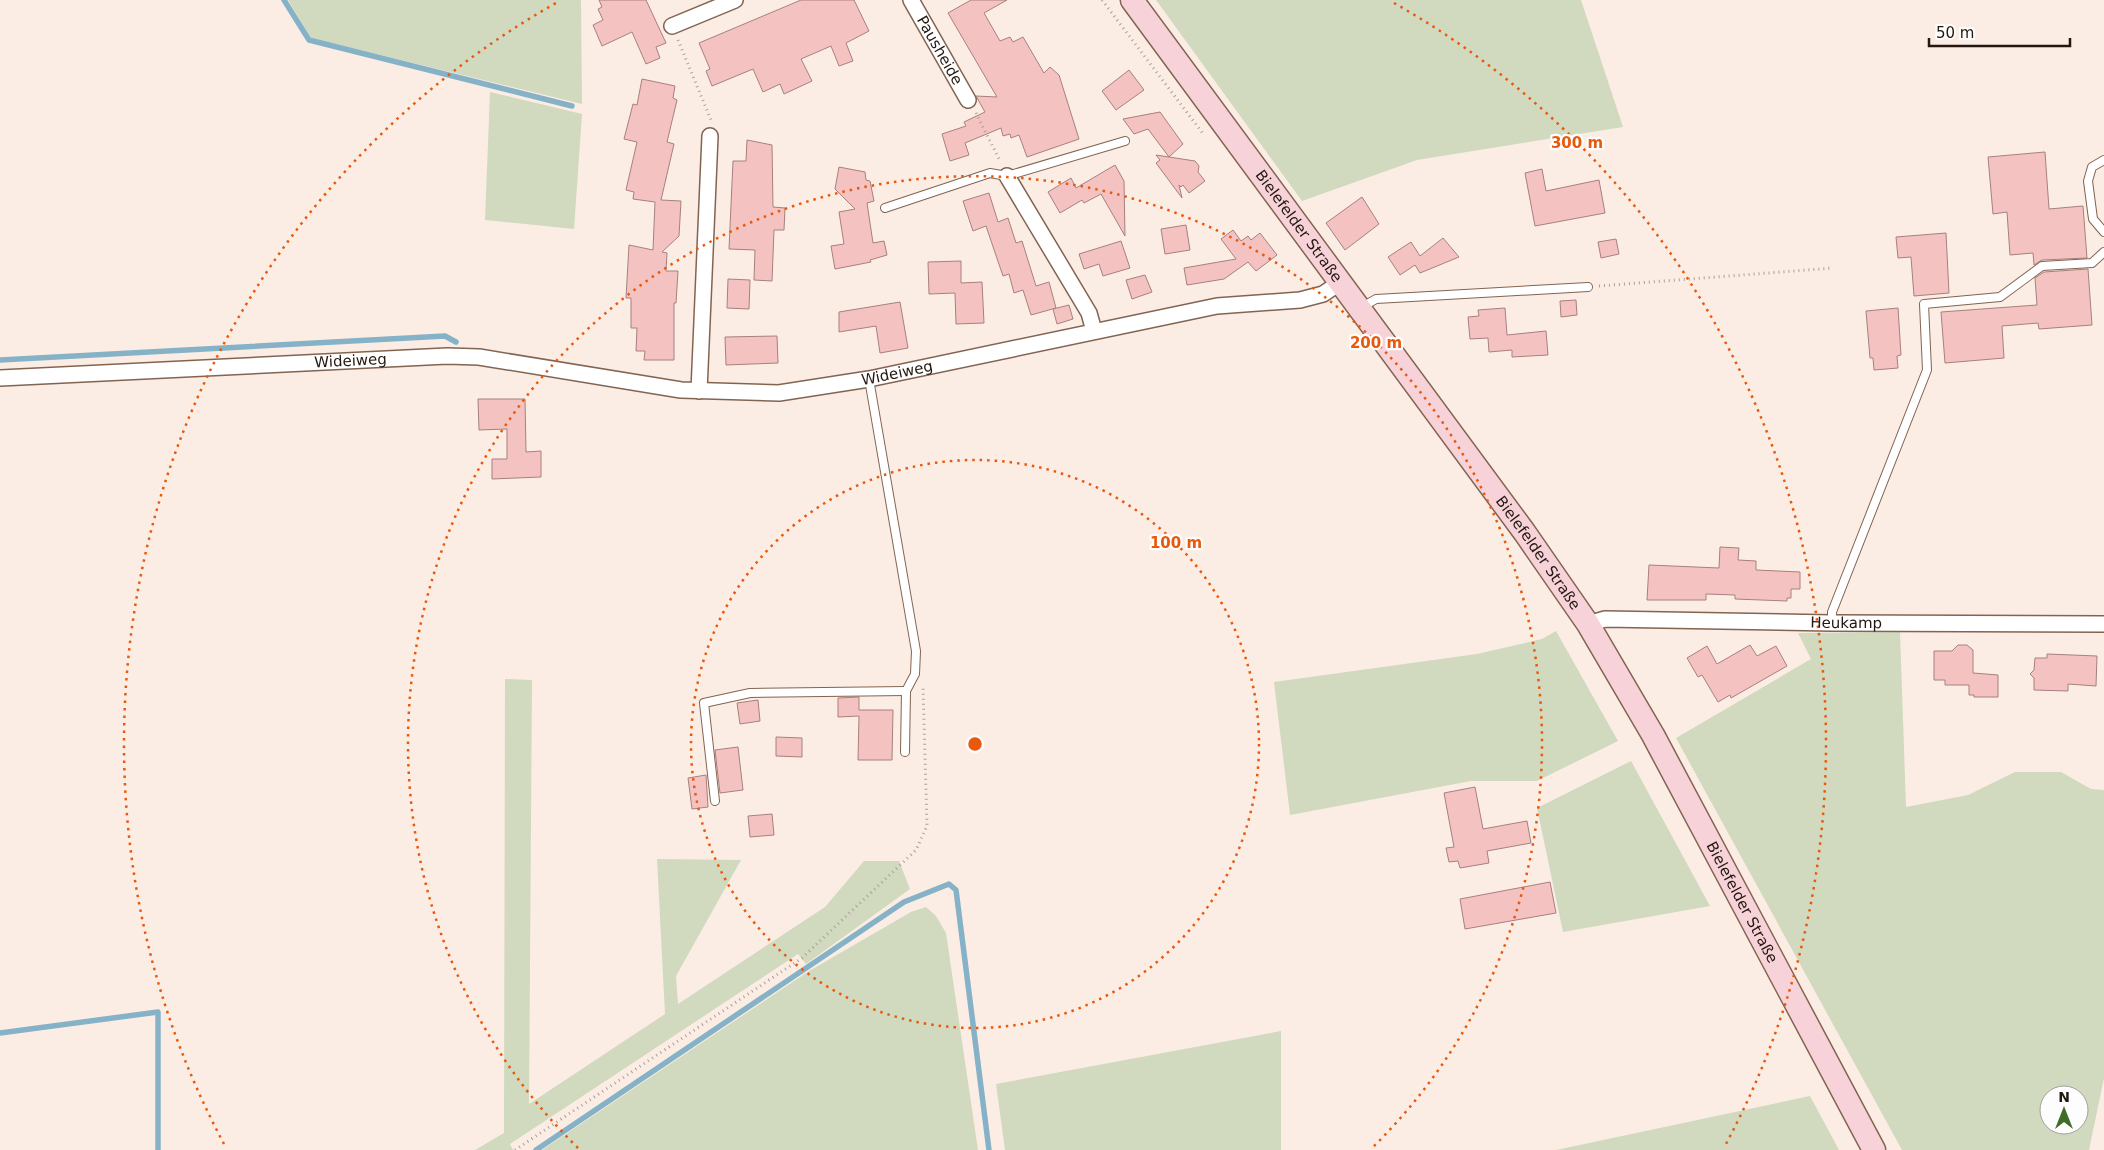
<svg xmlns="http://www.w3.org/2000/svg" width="2104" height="1150" viewBox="0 0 2104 1150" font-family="'DejaVu Sans',sans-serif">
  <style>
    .green { fill: #d1d9bf; fill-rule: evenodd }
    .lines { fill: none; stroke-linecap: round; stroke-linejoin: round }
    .stream { stroke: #86b2c7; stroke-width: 5.5 }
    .building { fill: #f4c3c1; stroke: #a7807e }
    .service-casing { stroke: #826451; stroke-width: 10 }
    .minor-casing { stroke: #826451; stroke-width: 18 }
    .secondary-casing { stroke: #826451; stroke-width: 25 }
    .path { stroke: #ac9f96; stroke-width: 3; stroke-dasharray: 1 4; stroke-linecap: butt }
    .service { stroke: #fff; stroke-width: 8 }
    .minor { stroke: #fff; stroke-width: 15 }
    .secondary { stroke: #f7d3d9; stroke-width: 22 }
    .ring { fill: none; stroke: #e8590c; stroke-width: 2.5; stroke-dasharray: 2.5 5 }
    .labels { text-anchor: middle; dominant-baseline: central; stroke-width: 4.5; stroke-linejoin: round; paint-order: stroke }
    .street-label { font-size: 15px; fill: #23170f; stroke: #fdfdfd }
    .centre { fill: #e8590c; stroke: #fdfdfd; stroke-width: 2.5 }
    .ring-label { font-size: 15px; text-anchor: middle; font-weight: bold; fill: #e8590c; stroke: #fdfdfd; stroke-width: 4.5; stroke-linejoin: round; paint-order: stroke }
  </style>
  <rect width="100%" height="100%" fill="#fbede4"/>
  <g class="green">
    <polygon points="288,0 581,0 582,104 311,38"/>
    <polygon points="1156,0 1581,0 1623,127 1417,160 1302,201"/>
    <polygon points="490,92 582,114 574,229 485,220"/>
    <polygon points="1556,631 1618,741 1537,781 1471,781 1290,815 1274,682 1477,654 1542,639"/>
    <path d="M1900,632l6,175 62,-12 47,-23h46l30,17 13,1v288l-15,72h-187l-226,-412 135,-79 -13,-26zM2049,1095h30v30h-30z"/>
    <polygon points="505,679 532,680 529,1104 665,1014 657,859 741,860 676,976 678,1004 825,907 864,861 899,861 910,889 806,964 798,954 510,1144 513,1150 475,1150 504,1133"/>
    <polygon points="1631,761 1710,906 1563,932 1537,808"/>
    <polygon points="926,907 936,916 946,933 978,1150 542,1150 809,971 911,912"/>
    <polygon points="1281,1031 1281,1150 1005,1150 996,1084"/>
    <polygon points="1810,1096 1839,1150 1556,1150"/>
  </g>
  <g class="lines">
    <g class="stream">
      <polyline points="284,0 309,40 572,106"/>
      <polyline points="0,360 445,336 456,342"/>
      <polyline points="0,1033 158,1012 158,1150"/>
      <polyline points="536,1150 904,902 949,884 956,890 989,1150"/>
    </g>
  </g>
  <g class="building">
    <polygon points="599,0 646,0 666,43 656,47 660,58 646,64 632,32 602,46 593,25 603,20 598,9 602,7"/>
    <polygon points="801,0 854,0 869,31 846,43 853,61 839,66 831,46 801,59 812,81 784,94 780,84 763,92 753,69 712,86 706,71 710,69 699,43"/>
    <polygon points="971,0 1007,0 984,13 1000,41 1010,37 1013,42 1023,37 1044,73 1050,67 1059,75 1079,139 1027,157 1019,135 1011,138 1010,134 1003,136 1001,128 965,143 969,155 950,161 942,134 966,126 964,122 985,112 976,96 997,97 948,13"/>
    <polygon points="1129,70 1144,90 1116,110 1102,91"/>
    <polygon points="642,79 675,86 673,98 677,100 667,142 674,144 661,200 681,201 679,236 662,252 667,253 666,271 678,271 676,303 674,303 674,360 644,360 645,351 636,351 637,328 631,328 631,298 626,298 629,245 653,250 655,202 633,199 634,192 626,190 637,142 624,139 633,104 637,105"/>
    <polygon points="1160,112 1183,144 1169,157 1195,161 1199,166 1198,172 1205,181 1189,193 1183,185 1181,187 1179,185 1182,198 1156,163 1160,160 1156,155 1169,157 1148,129 1134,134 1123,119"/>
    <polygon points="747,140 772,145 773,207 785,208 784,230 774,230 772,281 754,280 755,250 729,249 733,161 746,161"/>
    <polygon points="2045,152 2049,209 2083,206 2087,258 2042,260 2034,265 2033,253 2010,255 2007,212 1993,214 1988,157"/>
    <polygon points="1115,165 1124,181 1125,236 1101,194 1084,203 1082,200 1060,213 1048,192 1071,178 1076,188"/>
    <polygon points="839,167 865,172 866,180 870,181 874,201 867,203 873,243 884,241 887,255 870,260 871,262 835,269 831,246 844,244 839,212 855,209 835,189"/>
    <polygon points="1542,169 1546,191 1599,180 1605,213 1535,226 1525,173"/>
    <polygon points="989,193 998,222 1008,218 1016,243 1022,241 1036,286 1049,282 1056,308 1031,315 1023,290 1014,293 1009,274 1003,276 986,226 973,231 963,201"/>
    <polygon points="1362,197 1379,224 1345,250 1326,223"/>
    <polygon points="1186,225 1190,250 1165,254 1161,229"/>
    <polygon points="1233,230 1241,241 1248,236 1251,240 1260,233 1277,255 1256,271 1248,262 1224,279 1187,285 1184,268 1236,259 1221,239"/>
    <polygon points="1946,233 1949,293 1914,296 1911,257 1898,258 1896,237"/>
    <polygon points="1443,238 1459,257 1420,273 1415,265 1400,275 1388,257 1411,242 1420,256"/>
    <polygon points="1616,239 1619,254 1601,258 1598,242"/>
    <polygon points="1121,241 1130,268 1103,276 1099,264 1084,269 1079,254"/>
    <polygon points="961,261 961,283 982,282 984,323 956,324 955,293 929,294 928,262"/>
    <polygon points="2088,269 2092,325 2039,329 2038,323 2002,326 2004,358 1945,363 1941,312 2037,305 2035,278 2044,272"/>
    <polygon points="1145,275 1152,292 1132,299 1126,280"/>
    <polygon points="728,279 750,280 749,309 727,308"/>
    <polygon points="1576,300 1577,315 1561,317 1560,301"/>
    <polygon points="900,302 908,348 880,353 876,326 839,332 839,312"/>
    <polygon points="1069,305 1073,319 1057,324 1053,309"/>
    <polygon points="1505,308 1507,335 1546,331 1548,355 1512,357 1512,350 1489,352 1488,338 1470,339 1468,317 1479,316 1478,310"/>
    <polygon points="1898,308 1901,355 1897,356 1898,368 1874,370 1873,358 1870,358 1866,311"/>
    <polygon points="777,336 778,363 726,365 725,337"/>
    <polygon points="478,399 525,399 526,452 541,451 541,477 492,479 492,459 507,459 507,429 479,430"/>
    <polygon points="1720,547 1739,548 1738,560 1756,561 1756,570 1800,572 1800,589 1791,589 1791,598 1787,598 1787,601 1735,599 1735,595 1706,594 1706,600 1647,600 1649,565 1719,568"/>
    <polygon points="1750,645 1757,656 1776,646 1787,666 1731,698 1730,695 1718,702 1702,675 1698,677 1687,658 1707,646 1717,664"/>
    <polygon points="1958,645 1967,645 1973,650 1973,673 1998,675 1998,697 1974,697 1974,695 1969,695 1969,685 1945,685 1945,680 1934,680 1934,651 1952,651"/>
    <polygon points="2047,654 2097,656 2096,686 2068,684 2068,691 2034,690 2034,678 2030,674 2034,670 2035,658 2047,658"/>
    <polygon points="859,697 859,710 893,710 892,760 858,760 859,716 838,717 838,698"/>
    <polygon points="758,700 760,721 740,724 737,703"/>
    <polygon points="776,737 802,738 802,757 776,756"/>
    <polygon points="738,747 743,790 720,793 715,750"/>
    <polygon points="706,775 708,807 692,809 688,778"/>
    <polygon points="1475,787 1483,829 1527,821 1531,843 1487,851 1489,863 1460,868 1458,861 1449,862 1446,848 1454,847 1444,793"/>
    <polygon points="772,814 774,835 750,837 748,816"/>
    <polygon points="1550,882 1556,913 1465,929 1460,899"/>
  </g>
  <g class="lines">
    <defs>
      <g id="service">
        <polyline points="2104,160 2092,167 2088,181 2093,219 2104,232"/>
        <polyline points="885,208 990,173 1007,176 1125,141"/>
        <polyline points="1362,307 1376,299 1588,287"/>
        <polyline points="869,379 916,651 915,674 906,691 905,752"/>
        <polyline points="1832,623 1832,612 1927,370 1924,304 2000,297 2042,266 2092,263 2104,252"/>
        <polyline points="715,801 704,703 750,693 906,691"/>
      </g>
      <g id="minor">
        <path id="s1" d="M911,0l57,100"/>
        <polyline points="672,26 735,0"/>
        <polyline points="1007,176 1089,313 1094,331"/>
        <path id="s2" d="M0,378l447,-22 32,1 202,33 98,3 90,-14 348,-73 83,-6 23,-6 18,-12"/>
        <polyline points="699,391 710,136"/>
        <path id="s3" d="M1588,624l17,-5 227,4 272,1"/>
      </g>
      <g id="secondary">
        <path id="s4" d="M1132,0l393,533 63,91 65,111 221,415"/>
      </g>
    </defs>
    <use href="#service" class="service-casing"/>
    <use href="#minor" class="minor-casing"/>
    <use href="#secondary" class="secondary-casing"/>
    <g class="path">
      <polyline points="1102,0 1204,135"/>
      <polyline points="678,40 711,120"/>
      <polyline points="976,113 1000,161"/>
      <polyline points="1599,286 1833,268"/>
      <polyline points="515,1150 802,958 916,850 927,826 923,686"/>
    </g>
    <use href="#service" class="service"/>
    <use href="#minor" class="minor"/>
    <use href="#secondary" class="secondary"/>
  </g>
  <g class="ring">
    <circle cx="975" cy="744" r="284"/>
    <path d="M578 1148A567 567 0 1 1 1372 1148"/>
    <path d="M224 1144A851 851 0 0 1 556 3M1394 3A851 851 0 0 1 1726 1144"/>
  </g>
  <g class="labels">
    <g class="street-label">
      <text stroke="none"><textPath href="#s1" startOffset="58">Pausheide</textPath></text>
      <text stroke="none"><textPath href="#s4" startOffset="281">Bielefelder Straße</textPath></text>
      <text stroke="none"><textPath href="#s2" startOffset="351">Wideiweg</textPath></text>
      <text stroke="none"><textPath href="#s2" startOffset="902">Wideiweg</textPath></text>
      <text stroke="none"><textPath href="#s4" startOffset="686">Bielefelder Straße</textPath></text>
      <text stroke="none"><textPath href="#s3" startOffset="259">Heukamp</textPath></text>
      <text stroke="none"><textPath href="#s4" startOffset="1091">Bielefelder Straße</textPath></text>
    </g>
  </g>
  <circle cx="975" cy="744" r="8" class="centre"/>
  <g class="ring-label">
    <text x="1577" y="148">300 m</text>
    <text x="1376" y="348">200 m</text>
    <text x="1176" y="548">100 m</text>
  </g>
  <g transform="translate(2064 1110)"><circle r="24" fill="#fdfdfd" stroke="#a6a19e"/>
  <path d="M0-4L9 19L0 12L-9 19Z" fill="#416b28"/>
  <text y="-8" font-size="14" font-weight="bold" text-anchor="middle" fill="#23170f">N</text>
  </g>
  <path d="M1929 38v8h141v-8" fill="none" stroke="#23170f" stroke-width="2.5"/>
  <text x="1936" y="38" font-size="15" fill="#23170f" stroke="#fdfdfd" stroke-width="4" paint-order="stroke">50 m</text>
</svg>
